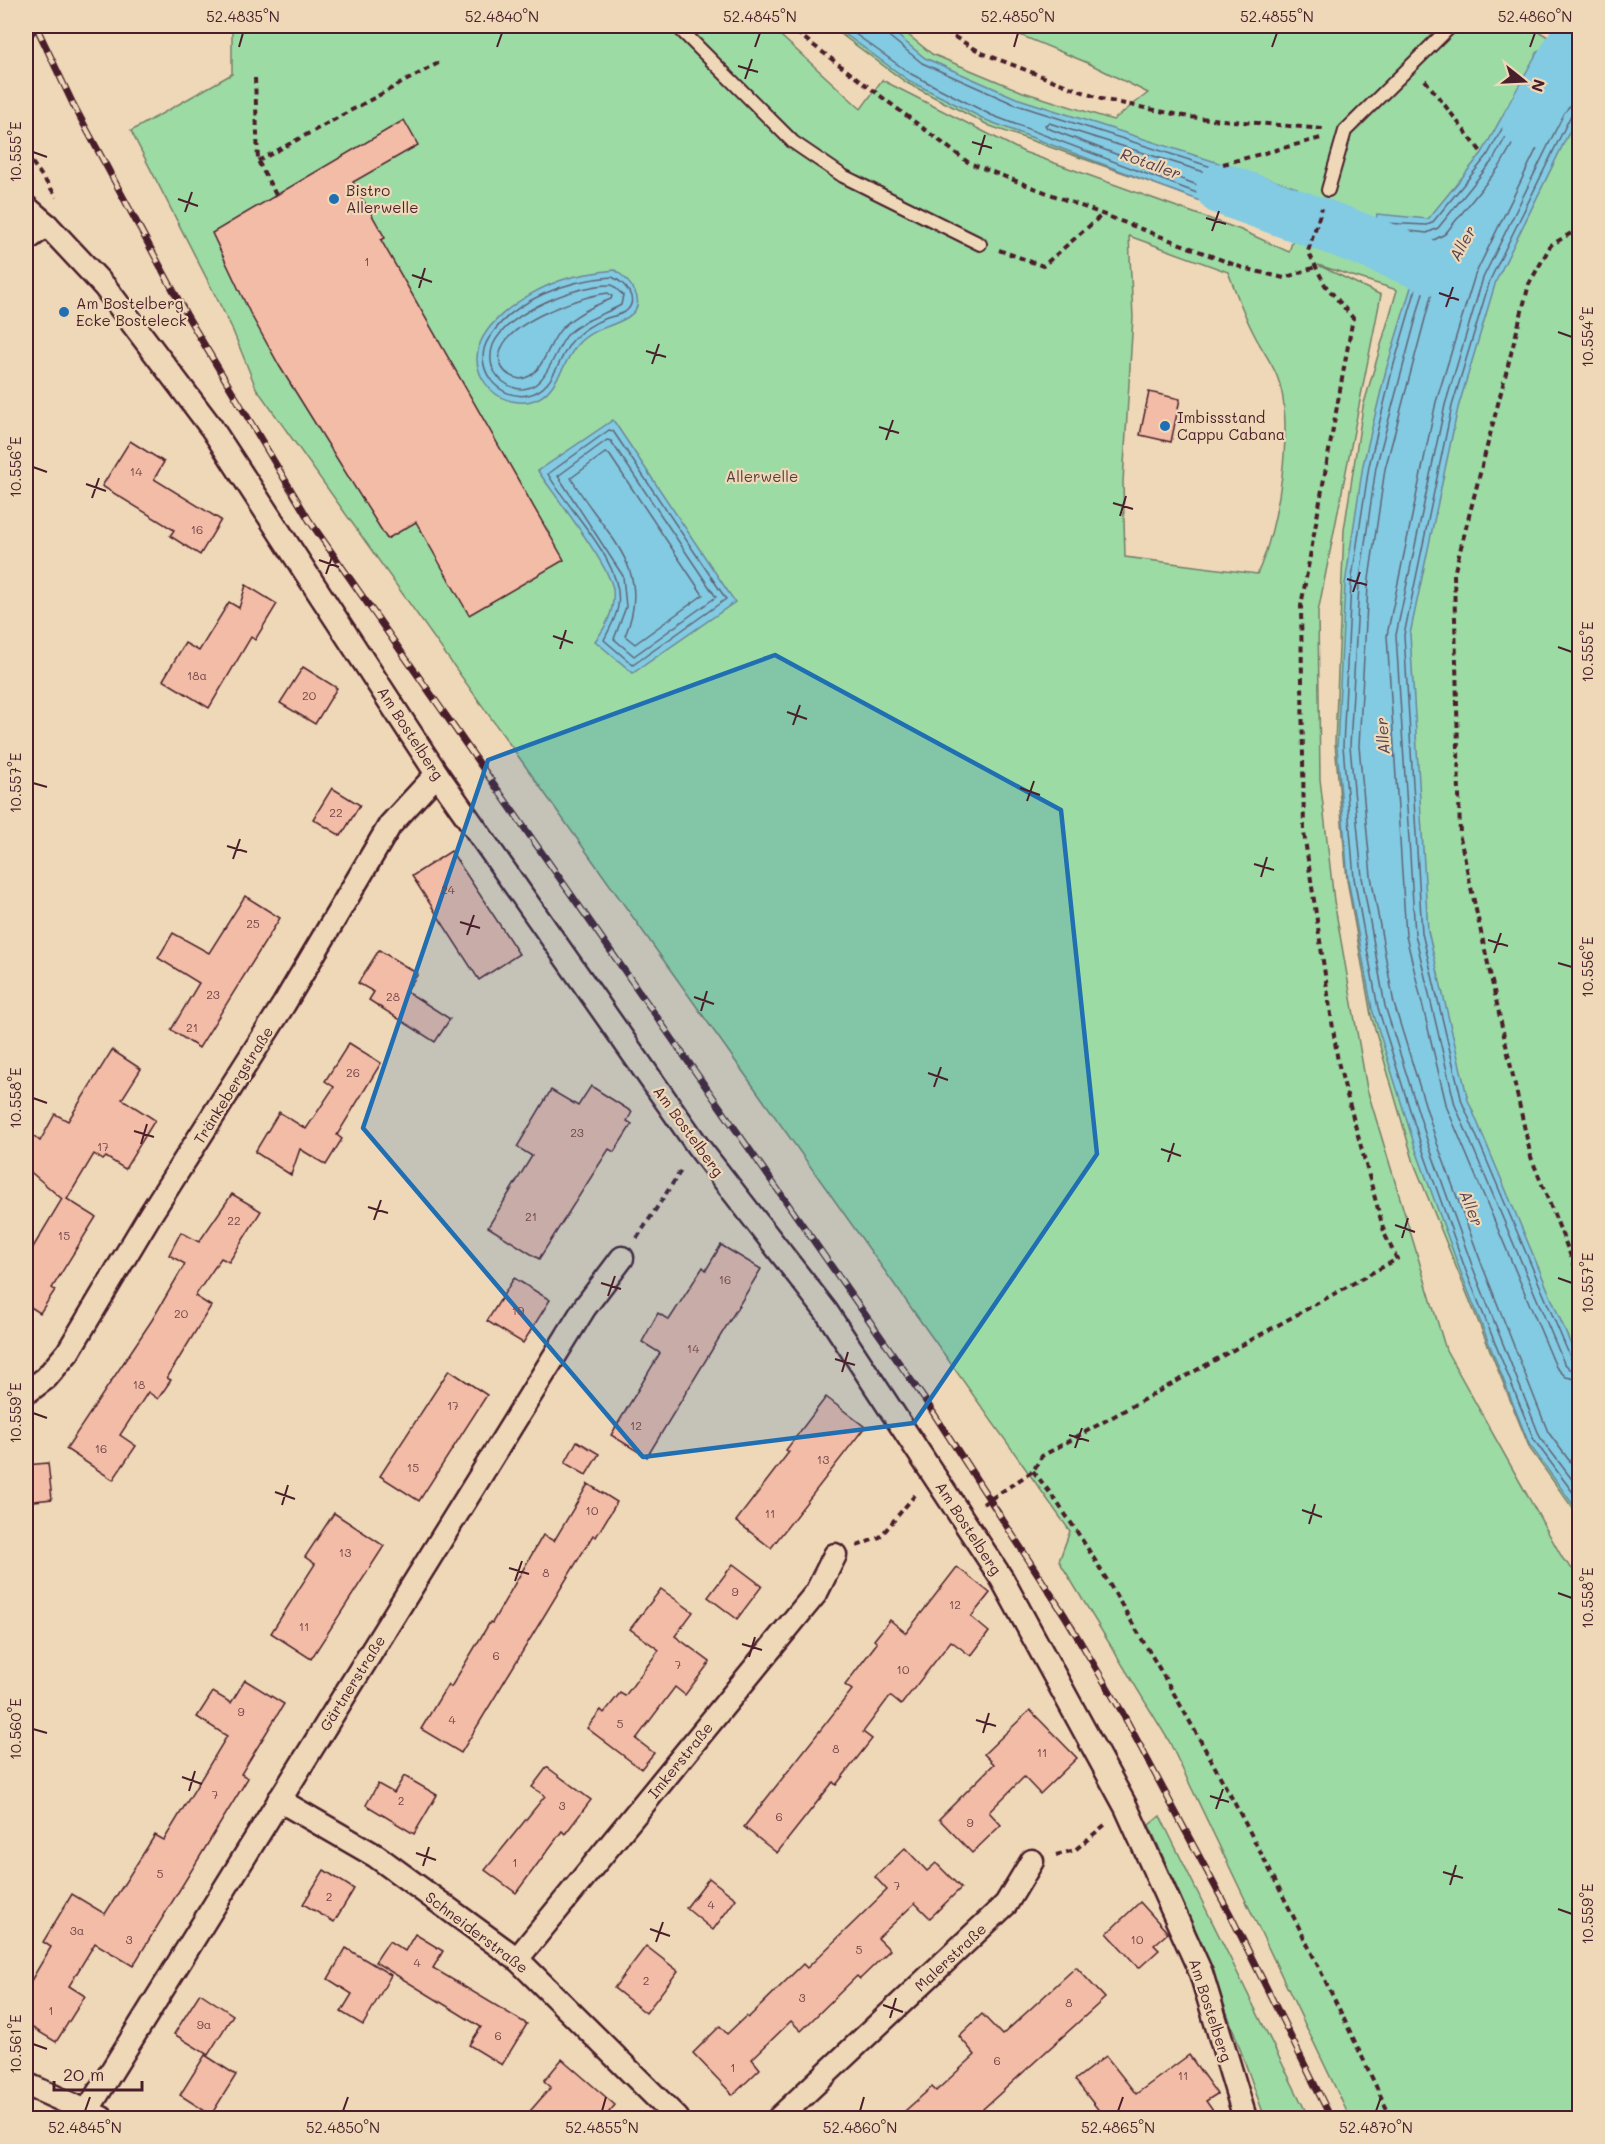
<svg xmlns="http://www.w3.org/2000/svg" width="1605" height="2144" viewBox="0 0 1605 2144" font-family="Mali,sans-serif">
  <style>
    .green { fill: #9cdba4; stroke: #737d68; stroke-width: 1.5; fill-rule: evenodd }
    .water { fill: #82cbe3; stroke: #6c8699; stroke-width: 1.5 }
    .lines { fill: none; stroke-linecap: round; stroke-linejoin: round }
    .shore { stroke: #606475; stroke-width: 1.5 }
    .stream { stroke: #6c8699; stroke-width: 9 }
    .river { stroke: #82cbe3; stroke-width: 52 }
    .building { fill: #f2bca6; stroke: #4a1f2b; stroke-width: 1.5 }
    .lane-casing { stroke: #4a1f2b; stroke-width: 16 }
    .street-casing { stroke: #4a1f2b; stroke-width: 27 }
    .path { stroke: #4a1f2b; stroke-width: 4; stroke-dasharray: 6 4.5; stroke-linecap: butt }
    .lane { stroke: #efd8b8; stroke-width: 12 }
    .street { stroke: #efd8b8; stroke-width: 22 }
    .rail-casing { stroke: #4a1f2b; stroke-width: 7 }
    .rail { stroke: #efd8b8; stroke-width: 4.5; stroke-dasharray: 14; stroke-linecap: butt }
    .path-bridge { stroke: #4a1f2b; stroke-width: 4; stroke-dasharray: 6 4.5; stroke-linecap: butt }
    .marked { fill: #1f6fb2; fill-opacity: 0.2; stroke: #1f6fb2; stroke-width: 4.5; stroke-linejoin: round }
    .ticks { fill: none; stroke: #4a1f2b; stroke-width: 2 }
    .poi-dot { fill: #1f6fb2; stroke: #efd8b8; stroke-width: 2 }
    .labels { text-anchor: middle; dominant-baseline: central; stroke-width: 4.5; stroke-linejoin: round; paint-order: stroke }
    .number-label { font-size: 12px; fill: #74464a }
    .poi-label { font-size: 15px; fill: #4a1f2b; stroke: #efd8b8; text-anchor: start }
    .park-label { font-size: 15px; fill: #563b3d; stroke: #efd8b8 }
    .street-label { font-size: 15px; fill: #4a1f2b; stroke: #efd8b8 }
    .water-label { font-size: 16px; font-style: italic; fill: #554150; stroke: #efd8b8 }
    .neatline { fill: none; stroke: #4a1f2b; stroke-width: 2 }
    .ticks-label { font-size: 15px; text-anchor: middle; fill: #4a1f2b }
  </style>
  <rect width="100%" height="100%" fill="#efd8b8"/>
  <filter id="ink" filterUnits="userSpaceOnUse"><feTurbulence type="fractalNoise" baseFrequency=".0167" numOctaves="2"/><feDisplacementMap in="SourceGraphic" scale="12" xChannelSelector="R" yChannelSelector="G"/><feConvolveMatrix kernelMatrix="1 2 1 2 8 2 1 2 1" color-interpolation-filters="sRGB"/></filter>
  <g filter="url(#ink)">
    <g class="green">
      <path d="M232,26h538l91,83 21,-29 142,72 217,78 48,22 6,-19 -305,-107 -83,-43 -77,-57h67l35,28 91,38 90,28 35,-27 -60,-30 -90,-37h532l49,30v1461l-49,-68 -116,-286 -43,-148 -24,-135 -12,-137 9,-213 19,-123 34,-117 -79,-25 63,30 -63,317 2,167 14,122 33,188 79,261 117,209 16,17v542h-229l-181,-377 -110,-180 11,-30 -814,-1143 -25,-62 -100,-195 101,-57zM1129,236l99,36c8,20 15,41 25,60 7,15 18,29 24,44 19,44 1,155 -20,198l-132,-17 -2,-75 10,-165z"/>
      <polygon points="1160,1816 1309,2118 1265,2118 1204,1949 1149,1825"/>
    </g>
    <g class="water">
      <polygon points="834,26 886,26 925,58 1016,98 1297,188 1283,232 988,121 908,80"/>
      <polygon points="1538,51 1579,71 1579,112 1496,281 1458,408 1410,634 1428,931 1468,1100 1579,1364 1579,1513 1529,1444 1461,1273 1416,1150 1372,1009 1348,879 1337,747 1345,584 1363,465 1386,370 1412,284 1369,262 1377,214 1428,219 1482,153"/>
      <path d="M615,270c14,10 35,33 13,47 -17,11 -37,11 -51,28 -17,21 -23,60 -58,57 -16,-1 -29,-10 -37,-24 -24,-46 47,-88 83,-99 16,-5 33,-7 50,-9z"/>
      <path d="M613,420l122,182 -102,71 -38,-32c12,-15 20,-32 18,-52 -4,-24 -58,-93 -75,-118z"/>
    </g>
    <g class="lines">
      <g class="shore">
        <polyline points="844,26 911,74 991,115 1276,223 1280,221 1288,194 1287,191 1014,104 922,63 885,33 883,26"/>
        <polyline points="1580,76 1540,60 1487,156 1432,223 1427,225 1382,223 1376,258 1414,278 1417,285 1392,371 1369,466 1351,584 1343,746 1354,878 1378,1008 1422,1148 1466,1271 1534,1440 1580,1502"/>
        <polyline points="1580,83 1543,70 1493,160 1438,228 1427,233 1391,229 1388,231 1385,254 1419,272 1425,285 1376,467 1359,585 1350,746 1362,877 1385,1006 1429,1146 1473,1268 1540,1437 1580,1490"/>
        <polyline points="1580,103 1571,105 1565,111 1483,278 1445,405 1396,635 1415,934 1455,1105 1564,1363 1570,1369 1580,1371"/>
        <polyline points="1580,111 1571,115 1490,280 1452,406 1404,635 1422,933 1462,1102 1571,1359 1580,1364"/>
        <polygon points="1049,123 1277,195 1279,199 1275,211 1271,213 1047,128 1045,125"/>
        <path d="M612,277c12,5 29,23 13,35 -5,3 -12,4 -18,6 -12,4 -26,13 -34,22 -16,18 -18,50 -45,55 -31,6 -57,-30 -39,-57 25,-39 79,-58 123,-61z"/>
        <path d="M612,285l11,10 -2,10c-18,10 -36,14 -52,28 -16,16 -22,63 -54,55 -9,-3 -16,-8 -21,-17 -4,-7 -4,-18 -1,-26 14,-33 85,-61 119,-60z"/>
        <path d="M608,293l4,3 -1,3c-18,7 -35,15 -48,28 -16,15 -19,50 -43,52 -9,-2 -18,-7 -20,-17 -7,-37 81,-66 108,-69z"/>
        <path d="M609,430l4,1 113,168 -93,66 -29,-25c5,-11 12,-21 14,-34 7,-43 -50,-96 -70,-132z"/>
        <polygon points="607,440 611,441 716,597 634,656 614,639 626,607 623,576 558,476"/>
        <path d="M605,453l4,1 94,141 -68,49 -10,-8c30,-70 -22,-102 -54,-158z"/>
        <polyline points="1580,1380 1566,1377 1556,1367 1447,1108 1406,936 1387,635 1436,402 1475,275 1557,107 1570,94 1569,91 1548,81 1500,166 1445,234 1430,242 1398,239 1395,241 1395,250 1427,268 1434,285 1385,469 1368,586 1359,746 1371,876 1394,1004 1437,1143 1482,1265 1548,1432 1580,1475"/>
      </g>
      <polyline class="stream" points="1567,53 1580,61"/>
      <g class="river">
        <polyline points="1528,124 1580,31"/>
        <polyline points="1222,189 1345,233 1438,270"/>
      </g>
    </g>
    <g class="building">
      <polygon points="404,120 418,145 353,182 385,238 381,240 564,560 469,615 416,522 387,539 280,367 250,313 212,233"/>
      <polygon points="1149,392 1180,399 1171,442 1140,435"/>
      <polygon points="130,441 164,462 154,479 221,520 200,555 170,536 174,530 102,486"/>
      <polygon points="246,585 277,604 255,640 251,637 209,708 163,680 185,643 199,651 229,602 239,608"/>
      <polygon points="303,667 337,688 315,724 280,703"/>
      <polygon points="332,788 360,805 341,836 313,819"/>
      <polygon points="451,851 519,954 479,980 412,876"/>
      <polygon points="245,896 280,918 199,1048 171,1030 199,983 158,958 173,933 209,953"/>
      <polygon points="379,950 418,974 406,991 450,1019 435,1042 369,1000 374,992 358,983"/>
      <polygon points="349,1043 381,1063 337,1135 342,1139 326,1165 300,1149 291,1175 255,1152 279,1112 306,1129 334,1087 325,1081"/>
      <polygon points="112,1050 141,1069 122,1099 155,1120 125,1169 106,1157 103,1160 94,1154 67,1199 96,1217 52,1288 55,1290 40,1313 26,1304 26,1259 62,1199 26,1168 26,1129 40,1141 55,1114 68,1121"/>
      <polygon points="591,1086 632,1112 627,1121 632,1124 614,1152 609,1149 539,1259 488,1227 532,1156 517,1147 551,1090 578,1106"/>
      <polygon points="232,1194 261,1211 229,1262 221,1258 195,1296 211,1306 167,1378 171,1380 158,1399 148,1392 120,1435 136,1446 113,1480 66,1449 152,1320 185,1264 169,1255 181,1232 199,1242"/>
      <polygon points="721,1245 761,1269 647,1457 611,1435 660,1353 642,1342 658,1313 669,1320 703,1267 706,1270"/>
      <polygon points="514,1278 550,1300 523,1343 487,1321"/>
      <polygon points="449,1370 487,1395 419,1501 380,1476"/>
      <polygon points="826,1397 865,1427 771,1548 736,1521 789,1452 786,1450"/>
      <polygon points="577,1441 599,1454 586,1475 565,1463"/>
      <polygon points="48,1463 52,1499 26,1502 26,1465"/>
      <polygon points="588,1484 617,1502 596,1537 593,1535 461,1753 421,1729 448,1684 451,1687 490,1622 492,1623 543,1535 554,1541"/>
      <polygon points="334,1513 384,1546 311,1659 271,1633 315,1564 305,1557"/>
      <polygon points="733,1564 762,1586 737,1619 708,1597"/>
      <polygon points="957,1567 990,1593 971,1617 989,1632 971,1656 951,1641 901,1705 890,1696 863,1732 872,1739 836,1785 833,1782 777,1853 744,1827 852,1690 845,1685 877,1643 874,1640 890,1620 906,1633"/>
      <polygon points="661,1589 693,1612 675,1636 710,1662 685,1695 675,1687 636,1739 654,1753 641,1769 587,1728 601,1710 604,1713 620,1693 625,1696 659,1650 630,1629"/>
      <polygon points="245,1680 284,1704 241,1774 248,1778 133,1966 95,1943 69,1986 85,1996 56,2042 26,2024 26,1989 51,1947 43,1942 72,1894 105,1914 155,1835 164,1840 227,1736 197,1717 213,1692 231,1703"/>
      <polygon points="1030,1710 1077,1758 1040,1794 1024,1777 989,1812 1001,1825 972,1853 939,1819 994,1764 984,1754"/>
      <polygon points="547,1767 591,1800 565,1834 562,1831 516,1893 485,1870 545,1796 532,1787"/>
      <polygon points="404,1776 437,1795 414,1834 366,1805 378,1784 394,1793"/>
      <polygon points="905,1848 927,1871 936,1863 961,1888 930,1918 915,1903 878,1938 890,1950 860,1979 857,1976 801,2031 791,2021 752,2059 760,2069 733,2095 693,2053 720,2026 727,2034 746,2016 748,2018 803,1964 807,1968 887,1890 875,1877"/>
      <polygon points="324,1870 354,1889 334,1922 303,1904"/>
      <polygon points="709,1878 736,1899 713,1930 686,1908"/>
      <polygon points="1140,1902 1168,1933 1154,1945 1159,1950 1139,1968 1107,1933"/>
      <polygon points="415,1934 443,1951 433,1968 527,2024 502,2065 469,2045 481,2027 375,1962 389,1941 405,1951"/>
      <polygon points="646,1946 678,1971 646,2013 614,1988"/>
      <polygon points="346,1948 391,1975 363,2025 341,2012 352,1994 328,1979"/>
      <polygon points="1076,1967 1105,1998 973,2118 897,2118 932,2087 936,2091 975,2055 959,2036 982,2014 1002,2035"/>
      <polygon points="200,1993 233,2015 208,2055 174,2034"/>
      <polygon points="205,2055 236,2075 211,2115 180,2095"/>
      <polygon points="1189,2055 1217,2094 1206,2101 1218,2118 1102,2118 1104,2117 1075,2080 1106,2056 1136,2094"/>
      <polygon points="562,2059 615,2105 604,2118 524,2118 551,2087 544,2081"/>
    </g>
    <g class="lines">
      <defs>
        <g id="lane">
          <polyline points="677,26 793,142 843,176 980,244"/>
          <polyline points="1328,190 1345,131 1451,26"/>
        </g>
        <g id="street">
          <polyline points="26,207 47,225 105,287 211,427 437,774 697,1145 826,1311 1002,1579 1126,1807 1201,1973 1245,2118"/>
          <polyline points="26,240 47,225"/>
          <polyline points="26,1393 46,1378 68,1352 150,1215 284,1004 390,825 437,774"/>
          <polyline points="279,1800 376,1856 517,1959 677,2118"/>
          <polyline points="517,1959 816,1593 835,1555"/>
          <polyline points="26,2084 102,2118"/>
          <polyline points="87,2111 585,1307 622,1258"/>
          <polyline points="779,2118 1006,1904 1032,1861"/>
        </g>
      </defs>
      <use href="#lane" class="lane-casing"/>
      <use href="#street" class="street-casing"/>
      <g class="path">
        <polyline points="788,26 969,163 1243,268 1284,278 1315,267"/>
        <polyline points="936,26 982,53 1101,99 1189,117 1323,129"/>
        <polyline points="255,78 258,161 276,195"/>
        <polyline points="1425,80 1482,153"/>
        <polyline points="26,154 57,197"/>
        <polyline points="258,161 442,61"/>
        <polyline points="1223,164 1321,138"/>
        <polyline points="1580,228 1551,245 1529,284 1454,574 1460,838 1531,1157 1580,1279"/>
        <polyline points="999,250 1043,266 1103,214"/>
        <polyline points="637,1238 682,1169"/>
        <path d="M1033,1471c44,54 77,115 113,175 91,153 170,312 245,472"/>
        <polyline points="983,1504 1033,1471 1042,1456 1397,1259 1385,1235 1338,1062 1304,833 1301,606 1353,318 1325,285 1308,251 1322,208"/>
        <polyline points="857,1546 880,1537 915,1495"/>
        <polyline points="1056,1855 1075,1850 1107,1823"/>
      </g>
      <use href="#lane" class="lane"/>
      <use href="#street" class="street"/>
      <defs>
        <polyline id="rail" points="36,26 73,104 186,314 309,520 925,1400 1065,1616 1122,1712 1231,1916 1331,2118"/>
      </defs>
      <use href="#rail" class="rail-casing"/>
      <use href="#rail" class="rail"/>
      <polyline class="path-bridge" points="26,43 39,26"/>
    </g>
  </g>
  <path class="marked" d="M775,655l286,155 36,344 -183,269 -271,34 -280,-329 125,-368z"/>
  <path class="ticks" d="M239,47l4,-14M497,47l5,-14M755,47l5,-14M1014,47l4,-14M1272,47l5,-14M1530,47l5,-14M738,66l20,6M745,79l7,-20M972,142l20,6M33,152l14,5M979,155l6,-20M178,199l20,7M185,212l7,-20M1206,218l20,6M1212,231l7,-20M412,275l20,7M419,288l6,-20M1439,293l20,7M1446,307l7,-20M1558,332l14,5M646,351l20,6M652,364l7,-20M879,427l20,6M886,440l7,-20M33,467l14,5M86,484l20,7M92,498l7,-20M1113,503l20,6M1120,516l6,-20M319,560l20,7M326,574l7,-20M1347,579l20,6M1353,592l7,-20M553,636l20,7M1558,647l14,5M560,649l6,-19M787,712l20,7M793,725l7,-20M33,783l14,4M1020,788l20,7M1027,801l7,-20M227,846l20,6M233,859l7,-20M1254,864l20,6M1261,877l6,-20M460,922l20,6M467,935l7,-20M1488,940l20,6M1494,953l7,-20M1558,963l14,4M694,997l20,7M701,1011l6,-20M928,1073l20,7M934,1087l7,-20M33,1098l14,5M134,1131l20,6M141,1144l6,-20M1161,1149l20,7M1168,1162l6,-19M368,1207l20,6M374,1220l7,-20M1395,1225l20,7M1402,1238l6,-20M1558,1278l14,5M601,1283l20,6M608,1296l7,-20M835,1359l20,6M842,1372l6,-20M33,1413l14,5M1069,1435l20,6M1075,1448l7,-20M275,1492l20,7M282,1505l6,-20M1302,1510l20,7M1309,1524l6,-20M509,1568l20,6M515,1581l7,-20M1558,1593l14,5M742,1644l20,6M749,1657l6,-20M976,1720l20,6M33,1729l14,4M983,1733l6,-20M182,1777l20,7M189,1791l6,-20M1210,1796l19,6M1216,1809l7,-20M416,1853l20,7M423,1866l6,-19M1443,1872l20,6M1450,1885l6,-20M1558,1909l14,5M650,1929l20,7M656,1942l7,-20M883,2005l20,7M890,2018l6,-20M33,2044l14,5M85,2111l5,-14M343,2111l5,-14M602,2111l4,-14M860,2111l4,-14M1118,2111l5,-14M1376,2111l5,-14"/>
  <g class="poi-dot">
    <circle cx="334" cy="199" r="6"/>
    <circle cx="64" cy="312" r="6"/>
    <circle cx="1165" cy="426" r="6"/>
  </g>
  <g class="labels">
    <g class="number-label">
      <text x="367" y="261">1</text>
      <text x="136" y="471">14</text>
      <text x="197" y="529">16</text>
      <text x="197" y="675">18a</text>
      <text x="309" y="695">20</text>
      <text x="336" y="812">22</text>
      <text x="448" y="889">24</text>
      <text x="253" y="923">25</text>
      <text x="213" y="994">23</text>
      <text x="393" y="996">28</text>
      <text x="192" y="1027">21</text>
      <text x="353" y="1072">26</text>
      <text x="577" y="1132">23</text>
      <text x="103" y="1146">17</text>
      <text x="531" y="1216">21</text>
      <text x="234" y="1220">22</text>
      <text x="64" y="1235">15</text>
      <text x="725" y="1279">16</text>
      <text x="518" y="1310">19</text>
      <text x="181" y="1313">20</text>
      <text x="693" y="1348">14</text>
      <text x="139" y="1384">18</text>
      <text x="453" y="1405">17</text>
      <text x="636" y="1425">12</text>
      <text x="101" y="1448">16</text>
      <text x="823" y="1459">13</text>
      <text x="413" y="1467">15</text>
      <text x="592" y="1510">10</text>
      <text x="770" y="1513">11</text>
      <text x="345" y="1552">13</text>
      <text x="546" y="1572">8</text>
      <text x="735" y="1591">9</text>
      <text x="955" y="1604">12</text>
      <text x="304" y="1626">11</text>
      <text x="496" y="1655">6</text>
      <text x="678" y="1664">7</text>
      <text x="903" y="1669">10</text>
      <text x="241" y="1711">9</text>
      <text x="452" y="1719">4</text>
      <text x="620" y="1723">5</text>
      <text x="836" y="1748">8</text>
      <text x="1042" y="1752">11</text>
      <text x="215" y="1794">7</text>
      <text x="401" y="1800">2</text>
      <text x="562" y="1805">3</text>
      <text x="779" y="1816">6</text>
      <text x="970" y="1822">9</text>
      <text x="515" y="1862">1</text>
      <text x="160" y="1873">5</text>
      <text x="897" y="1885">7</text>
      <text x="329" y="1896">2</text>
      <text x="711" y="1904">4</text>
      <text x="77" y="1930">3a</text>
      <text x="129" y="1939">3</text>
      <text x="1137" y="1939">10</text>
      <text x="859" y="1949">5</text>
      <text x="417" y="1962">4</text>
      <text x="646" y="1980">2</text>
      <text x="802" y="1997">3</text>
      <text x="1069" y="2002">8</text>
      <text x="51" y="2010">1</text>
      <text x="204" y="2024">9a</text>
      <text x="498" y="2035">6</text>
      <text x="997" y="2060">6</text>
      <text x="733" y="2067">1</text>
      <text x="1183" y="2075">11</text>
    </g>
    <g class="poi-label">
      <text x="346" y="190">Bistro<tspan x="346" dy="17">Allerwelle</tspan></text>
      <text x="76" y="303">Am Bostelberg<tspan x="76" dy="17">Ecke Bosteleck</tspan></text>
      <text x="1177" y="417">Imbissstand<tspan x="1177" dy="17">Cappu Cabana</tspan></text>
    </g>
    <g class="park-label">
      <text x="762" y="476">Allerwelle</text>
    </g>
    <g class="street-label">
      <text transform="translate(411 733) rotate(57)">Am Bostelberg</text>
      <text transform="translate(233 1085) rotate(-58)">Tränkebergstraße</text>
      <text transform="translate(689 1131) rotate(54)">Am Bostelberg</text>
      <text transform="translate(969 1528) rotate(57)">Am Bostelberg</text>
      <text transform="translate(352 1683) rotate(-58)">Gärtnerstraße</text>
      <text transform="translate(680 1760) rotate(-51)">Imkerstraße</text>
      <text transform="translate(477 1932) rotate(37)">Schneiderstraße</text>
      <text transform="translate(950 1957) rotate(-43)">Malerstraße</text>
      <text transform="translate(1211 2010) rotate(72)">Am Bostelberg</text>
    </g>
    <g class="water-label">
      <text transform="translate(1151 163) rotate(20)">Rotaller</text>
      <text transform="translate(1462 243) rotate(-61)">Aller</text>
      <text transform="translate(1382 736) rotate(-94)">Aller</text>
      <text transform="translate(1472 1208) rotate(68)">Aller</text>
    </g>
  </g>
  <rect width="1605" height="2144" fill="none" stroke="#efd8b8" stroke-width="66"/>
  <g transform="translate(1524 81) rotate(108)" stroke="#efd8b8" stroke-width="4.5" paint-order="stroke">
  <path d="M0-4.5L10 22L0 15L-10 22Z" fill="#4a1f2b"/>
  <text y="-9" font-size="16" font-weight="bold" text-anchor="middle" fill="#4a1f2b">N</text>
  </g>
  <path d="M54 2081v9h88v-9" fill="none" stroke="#4a1f2b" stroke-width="3"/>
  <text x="63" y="2081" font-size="18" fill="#4a1f2b" stroke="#efd8b8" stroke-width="4.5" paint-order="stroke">20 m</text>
  <rect x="33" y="33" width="1539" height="2078" class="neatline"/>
  <g class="ticks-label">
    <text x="243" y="22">52.4835°N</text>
    <text x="502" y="22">52.4840°N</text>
    <text x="760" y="22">52.4845°N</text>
    <text x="1018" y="22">52.4850°N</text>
    <text x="1277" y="22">52.4855°N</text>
    <text x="1535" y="22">52.4860°N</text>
    <text transform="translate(16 152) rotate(-90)" y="5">10.555°E</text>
    <text transform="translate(1588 337) rotate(-90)" y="5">10.554°E</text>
    <text transform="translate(16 467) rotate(-90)" y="5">10.556°E</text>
    <text transform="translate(1588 652) rotate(-90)" y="5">10.555°E</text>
    <text transform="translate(16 783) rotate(-90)" y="5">10.557°E</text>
    <text transform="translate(1588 967) rotate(-90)" y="5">10.556°E</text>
    <text transform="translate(16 1098) rotate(-90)" y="5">10.558°E</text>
    <text transform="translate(1588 1283) rotate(-90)" y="5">10.557°E</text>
    <text transform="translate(16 1413) rotate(-90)" y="5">10.559°E</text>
    <text transform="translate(1588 1598) rotate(-90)" y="5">10.558°E</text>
    <text transform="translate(16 1729) rotate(-90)" y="5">10.560°E</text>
    <text transform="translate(1588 1914) rotate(-90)" y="5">10.559°E</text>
    <text transform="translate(16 2044) rotate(-90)" y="5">10.561°E</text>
    <text x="85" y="2133">52.4845°N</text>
    <text x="343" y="2133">52.4850°N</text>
    <text x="602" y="2133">52.4855°N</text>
    <text x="860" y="2133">52.4860°N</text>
    <text x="1118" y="2133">52.4865°N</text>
    <text x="1376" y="2133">52.4870°N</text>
  </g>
</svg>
